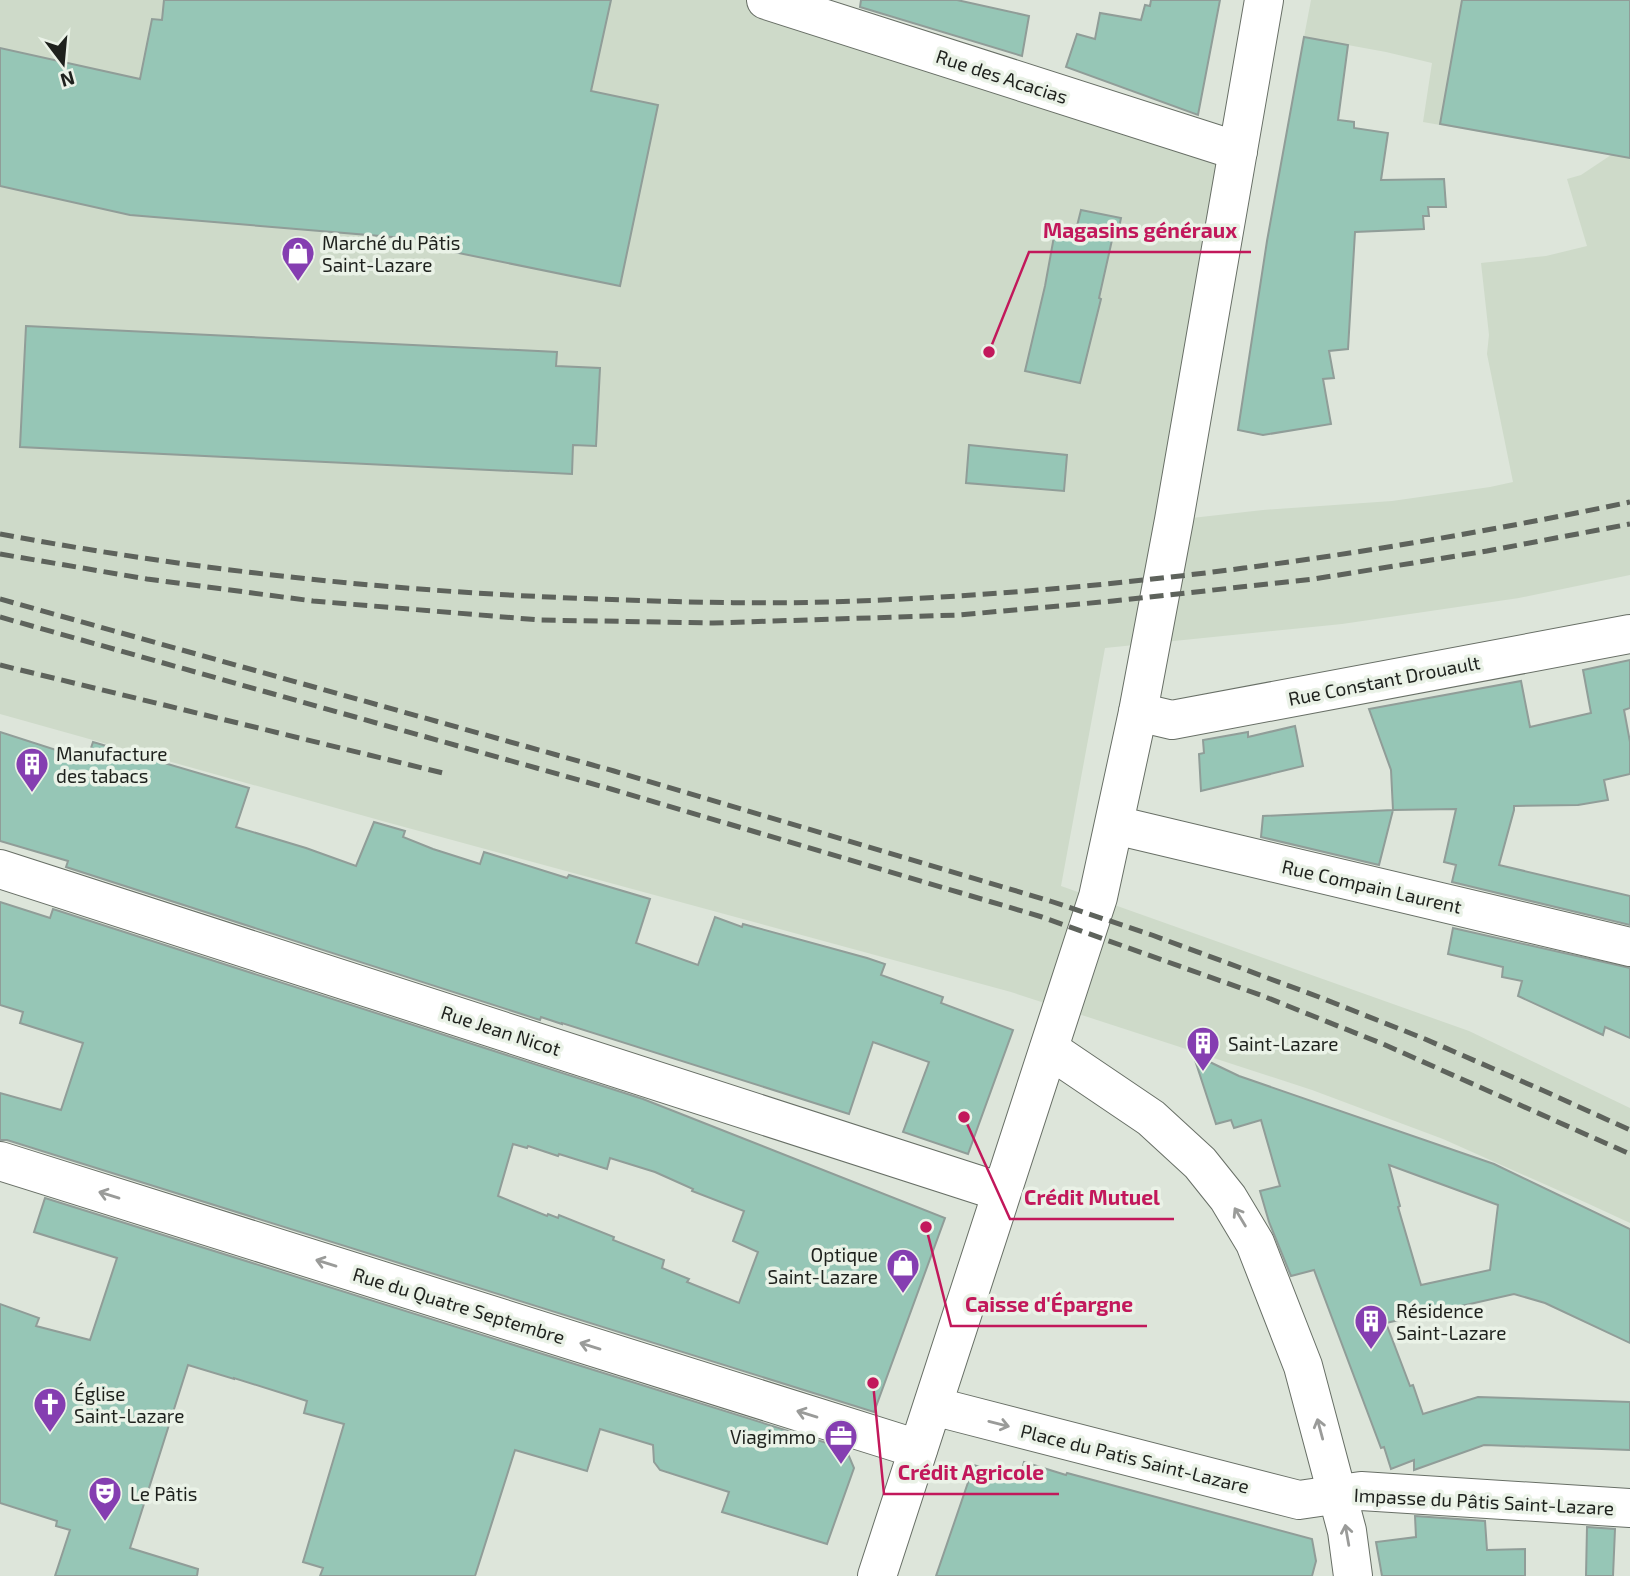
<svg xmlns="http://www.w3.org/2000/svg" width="1630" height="1576" viewBox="0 0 1630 1576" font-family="'Exo 2',sans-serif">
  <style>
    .built { fill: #cedac9 }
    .building { fill: #96c6b6; stroke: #909d98; stroke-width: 2; fill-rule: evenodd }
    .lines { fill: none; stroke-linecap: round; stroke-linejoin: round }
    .minor-casing { stroke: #686f66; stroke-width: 40 }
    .tertiary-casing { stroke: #686f66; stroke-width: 40 }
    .secondary-casing { stroke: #686f66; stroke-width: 40 }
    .minor { stroke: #fff; stroke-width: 38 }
    .tertiary { stroke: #fff; stroke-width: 38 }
    .secondary { stroke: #fff; stroke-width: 38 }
    .rail { stroke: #5e635c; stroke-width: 5; stroke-dasharray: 14 7; stroke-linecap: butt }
    .oneway { stroke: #9a9b99 }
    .labels { text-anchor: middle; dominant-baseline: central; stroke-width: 7; stroke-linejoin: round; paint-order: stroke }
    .street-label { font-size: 19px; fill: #1e211d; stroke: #eaf2e7 }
    .poi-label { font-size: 19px; fill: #1e211d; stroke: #eaf2e7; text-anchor: start }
    .leader { fill: none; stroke: #c2185b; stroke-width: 2.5 }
    .callout-dot { fill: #c2185b; stroke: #eaf2e7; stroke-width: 2.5 }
    .callout-label { font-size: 21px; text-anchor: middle; font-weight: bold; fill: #c2185b; stroke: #eaf2e7; stroke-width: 7; stroke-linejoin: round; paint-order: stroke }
  </style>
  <rect width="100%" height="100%" fill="#dde5da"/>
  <polygon class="built" points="0,0 766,0 1238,151 1174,520 1263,510 1392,501 1490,487 1513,482 1487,354 1489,335 1481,263 1546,256 1587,246 1567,179 1581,175 1611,155 1423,122 1432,63 1386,52 1304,37 1311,0 1630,0 1630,575 1519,598 1342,624 1105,648 1061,886 1469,1031 1630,1108 1630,1223 1589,1204 1443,1139 1312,1090 1011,992 386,822 0,714"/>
  <g class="building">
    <polygon points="164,0 611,0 591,91 658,105 620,286 439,249 440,241 130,215 0,186 0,48 140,79 152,19 162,20"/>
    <polygon points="861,0 957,0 1029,16 1022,56 860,7"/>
    <polygon points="1151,0 1220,0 1198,115 1066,67 1077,34 1095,39 1100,13 1141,20 1145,5 1150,6"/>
    <polygon points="1462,0 1630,0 1630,158 1440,124"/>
    <polygon points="1304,37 1348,45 1338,120 1354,122 1354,128 1388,133 1381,180 1444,179 1446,207 1428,207 1429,216 1423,216 1424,229 1355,232 1348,349 1329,351 1334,378 1323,379 1331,424 1263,435 1238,430 1267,241"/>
    <polygon points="1081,210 1121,218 1117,237 1112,240 1099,298 1101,299 1080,383 1025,371 1045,286 1055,231 1075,234"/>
    <polygon points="26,326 557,352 556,366 600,368 596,446 573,445 572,474 20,447"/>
    <polygon points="969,445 1067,455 1064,491 966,483"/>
    <polygon points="1630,660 1630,708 1624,710 1630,742 1630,774 1604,780 1608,800 1578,805 1514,806 1514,810 1499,865 1630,896 1630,925 1452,882 1456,865 1444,862 1456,809 1393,810 1379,865 1261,837 1263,816 1393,810 1391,770 1369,709 1521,681 1530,727 1591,713 1583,670"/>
    <polygon points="1295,726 1303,766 1201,791 1199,754 1204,753 1203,740 1248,732 1248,737"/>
    <polygon points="0,732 87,760 93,742 249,788 236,827 306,848 356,866 374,822 405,831 403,837 433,849 480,864 484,852 567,878 569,875 650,899 636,943 698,965 715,917 742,927 743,924 867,958 885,964 881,975 943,997 941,1003 1013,1030 968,1154 903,1132 929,1062 873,1042 849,1114 562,1023 562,1024 541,1017 540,1020 66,867 68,861 0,841"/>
    <path d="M0,902l50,16 3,-9 590,190 302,119 -71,194 -867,-272h-7v-47l61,17 22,-67 -63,-20 3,-11 -23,-7zM513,1144l14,4 1,-2 30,10 1,-2 48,15 3,-11 45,14 38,17 -1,2 52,20 -11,30 25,11 -19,51 -52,-21 2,-3 -27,-11 2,-8 -51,-20 1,-3 -55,-22 -1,3 -10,-4 -1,2 -49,-20z"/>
    <polygon points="1453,928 1630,968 1630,1038 1605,1027 1603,1035 1518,996 1522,981 1502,977 1503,967 1448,954"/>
    <path d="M1193,1054l46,22 255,88 136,65v114l-85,-40 -31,-9 -128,29 24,63 3,-1 10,29 55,-17 152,5v48l-146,-5 -70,25v-10l-23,9 -7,-22 -3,1 -67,-178 -23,6 -22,-54 -9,-31 20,-5 -19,-66 -27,8 -3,-8 -15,4zM1389,1165l109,40 -8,65 -69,15 -23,-78 2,-1z"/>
    <polygon points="45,1198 846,1449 854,1468 827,1544 722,1512 729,1492 660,1470 654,1462 653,1445 600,1429 587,1471 515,1450 475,1576 320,1576 323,1568 303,1562 344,1424 304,1413 307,1401 234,1378 234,1379 188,1365 130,1548 198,1569 197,1576 55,1576 70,1530 56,1526 57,1521 0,1503 0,1304 39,1318 36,1326 90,1340 117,1258 34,1232"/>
    <polygon points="1024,1462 1066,1475 1067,1473 1119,1487 1312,1539 1316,1561 1312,1576 936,1576 974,1465 1019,1481"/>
    <polygon points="1415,1516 1485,1521 1487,1550 1525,1549 1525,1576 1382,1576 1376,1542 1416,1537"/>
    <polygon points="1587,1527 1615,1529 1613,1576 1586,1576"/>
  </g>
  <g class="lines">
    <defs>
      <g id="minor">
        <polyline points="766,0 1238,151"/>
        <polyline points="1138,712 1172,720 1630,634"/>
        <polyline points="1115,825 1630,947"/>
        <polyline points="0,869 1001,1192"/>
        <polyline points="0,1161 918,1449"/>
        <polyline points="933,1406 1299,1500 1361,1491 1630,1508"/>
      </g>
      <polyline id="tertiary" points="1049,1049 1151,1118 1200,1163 1228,1198 1255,1243 1303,1366 1347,1531 1353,1576"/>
      <polyline id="secondary" points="877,1576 1098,897 1138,712 1174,520 1264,0"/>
    </defs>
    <use href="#minor" class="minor-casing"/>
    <use href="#tertiary" class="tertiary-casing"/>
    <use href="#secondary" class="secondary-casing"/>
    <use href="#minor" class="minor"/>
    <use href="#tertiary" class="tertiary"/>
    <use href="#secondary" class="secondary"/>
    <g class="rail">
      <path d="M0,534c198,37 396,58 598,65 77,3 154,5 231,3 269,-8 538,-45 801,-100"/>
      <polyline points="0,554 147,579 313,601 540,620 713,623 959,615 1113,601 1314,579 1487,551 1630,524"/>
      <polyline points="0,599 614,771 1050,901 1152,935 1319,997 1425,1039 1542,1090 1630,1130"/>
      <polyline points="0,617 611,789 1042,917 1263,996 1383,1044 1630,1154"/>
      <polyline points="0,665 447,774"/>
    </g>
  </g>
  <defs><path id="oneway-shaft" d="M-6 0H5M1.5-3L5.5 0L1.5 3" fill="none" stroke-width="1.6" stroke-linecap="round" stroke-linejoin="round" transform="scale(1.75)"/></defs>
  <g class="oneway">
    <use href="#oneway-shaft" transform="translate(109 1195) rotate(-163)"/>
    <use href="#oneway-shaft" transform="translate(1240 1217) rotate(-121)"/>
    <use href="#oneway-shaft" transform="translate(326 1263) rotate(-163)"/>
    <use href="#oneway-shaft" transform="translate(590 1346) rotate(-163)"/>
    <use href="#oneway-shaft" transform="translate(807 1414) rotate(-163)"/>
    <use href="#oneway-shaft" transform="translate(999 1424) rotate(14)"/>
    <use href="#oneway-shaft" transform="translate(1320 1429) rotate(-105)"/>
    <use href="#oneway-shaft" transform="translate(1347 1535) rotate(-100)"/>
  </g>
  <defs>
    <symbol id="shop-pin" viewBox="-11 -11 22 30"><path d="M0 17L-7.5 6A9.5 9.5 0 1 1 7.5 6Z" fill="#853eb1" stroke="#eaf2e7"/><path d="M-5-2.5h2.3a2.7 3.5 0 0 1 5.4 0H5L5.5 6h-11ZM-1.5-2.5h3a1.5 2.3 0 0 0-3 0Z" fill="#fff"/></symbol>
    <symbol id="building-pin" viewBox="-11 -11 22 30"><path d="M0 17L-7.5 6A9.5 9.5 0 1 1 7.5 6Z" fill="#853eb1" stroke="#eaf2e7"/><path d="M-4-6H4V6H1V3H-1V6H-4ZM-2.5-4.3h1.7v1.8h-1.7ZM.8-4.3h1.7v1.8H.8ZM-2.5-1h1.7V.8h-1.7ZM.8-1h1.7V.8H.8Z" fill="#fff"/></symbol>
    <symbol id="church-pin" viewBox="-11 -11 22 30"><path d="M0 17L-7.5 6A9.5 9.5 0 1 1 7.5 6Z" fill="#853eb1" stroke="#eaf2e7"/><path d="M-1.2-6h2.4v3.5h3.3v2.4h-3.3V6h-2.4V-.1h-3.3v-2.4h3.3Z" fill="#fff"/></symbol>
    <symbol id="office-pin" viewBox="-11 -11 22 30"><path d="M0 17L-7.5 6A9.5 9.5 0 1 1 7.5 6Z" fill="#853eb1" stroke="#eaf2e7"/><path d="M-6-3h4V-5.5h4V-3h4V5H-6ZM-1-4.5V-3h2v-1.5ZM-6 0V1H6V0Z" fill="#fff"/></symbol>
    <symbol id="theatre-pin" viewBox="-11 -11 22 30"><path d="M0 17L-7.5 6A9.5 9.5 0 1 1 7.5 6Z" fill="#853eb1" stroke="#eaf2e7"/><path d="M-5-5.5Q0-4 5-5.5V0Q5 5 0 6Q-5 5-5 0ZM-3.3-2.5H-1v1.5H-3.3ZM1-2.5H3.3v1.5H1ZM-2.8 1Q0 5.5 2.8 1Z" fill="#fff"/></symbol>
  </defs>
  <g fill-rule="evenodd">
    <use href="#shop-pin" x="279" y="234" width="38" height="52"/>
    <use href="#building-pin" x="13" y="745" width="38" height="52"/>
    <use href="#building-pin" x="1184" y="1024" width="38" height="52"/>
    <use href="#shop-pin" x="884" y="1246" width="38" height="52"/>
    <use href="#building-pin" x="1352" y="1302" width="38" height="52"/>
    <use href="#church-pin" x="31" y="1385" width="38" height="52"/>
    <use href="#office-pin" x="822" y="1417" width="38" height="52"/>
    <use href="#theatre-pin" x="86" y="1474" width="38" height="52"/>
  </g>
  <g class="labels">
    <g class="street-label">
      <text transform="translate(1002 76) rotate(18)">Rue des Acacias</text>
      <text transform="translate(1384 680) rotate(-11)">Rue Constant Drouault</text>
      <text transform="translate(1372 886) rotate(13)">Rue Compain Laurent</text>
      <text transform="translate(501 1030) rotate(18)">Rue Jean Nicot</text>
      <text transform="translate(459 1305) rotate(17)">Rue du Quatre Septembre</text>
      <text transform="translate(1135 1458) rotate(14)">Place du Patis Saint-Lazare</text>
      <text transform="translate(1484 1501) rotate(3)">Impasse du Pâtis Saint-Lazare</text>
    </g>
    <g class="poi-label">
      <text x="322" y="242">Marché du Pâtis<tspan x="322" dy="22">Saint-Lazare</tspan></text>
      <text x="56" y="753">Manufacture<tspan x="56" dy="22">des tabacs</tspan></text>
      <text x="1228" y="1043">Saint-Lazare</text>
      <text x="878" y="1254" text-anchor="end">Optique<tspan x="878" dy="22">Saint-Lazare</tspan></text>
      <text x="1396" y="1310">Résidence<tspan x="1396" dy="22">Saint-Lazare</tspan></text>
      <text x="74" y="1393">Église<tspan x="74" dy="22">Saint-Lazare</tspan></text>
      <text x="816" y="1436" text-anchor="end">Viagimmo</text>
      <text x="130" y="1493">Le Pâtis</text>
    </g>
  </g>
  <path class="leader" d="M989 352L1029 252H1251M964 1117L1010 1219H1174M926 1227L951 1326H1147M873 1383L884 1494H1059"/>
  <g class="callout-dot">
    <circle cx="989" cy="352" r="7"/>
    <circle cx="964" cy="1117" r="7"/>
    <circle cx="926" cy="1227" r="7"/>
    <circle cx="873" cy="1383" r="7"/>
  </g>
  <g class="callout-label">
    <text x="1140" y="238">Magasins généraux</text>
    <text x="1092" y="1205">Crédit Mutuel</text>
    <text x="1049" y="1312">Caisse d'Épargne</text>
    <text x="971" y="1480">Crédit Agricole</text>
  </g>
  <g transform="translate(63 63) rotate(164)" stroke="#eaf2e7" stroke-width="5" paint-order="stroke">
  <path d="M0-5L12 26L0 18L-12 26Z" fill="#1e211d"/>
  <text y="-10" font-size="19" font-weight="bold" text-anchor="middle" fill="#1e211d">N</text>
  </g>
</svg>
